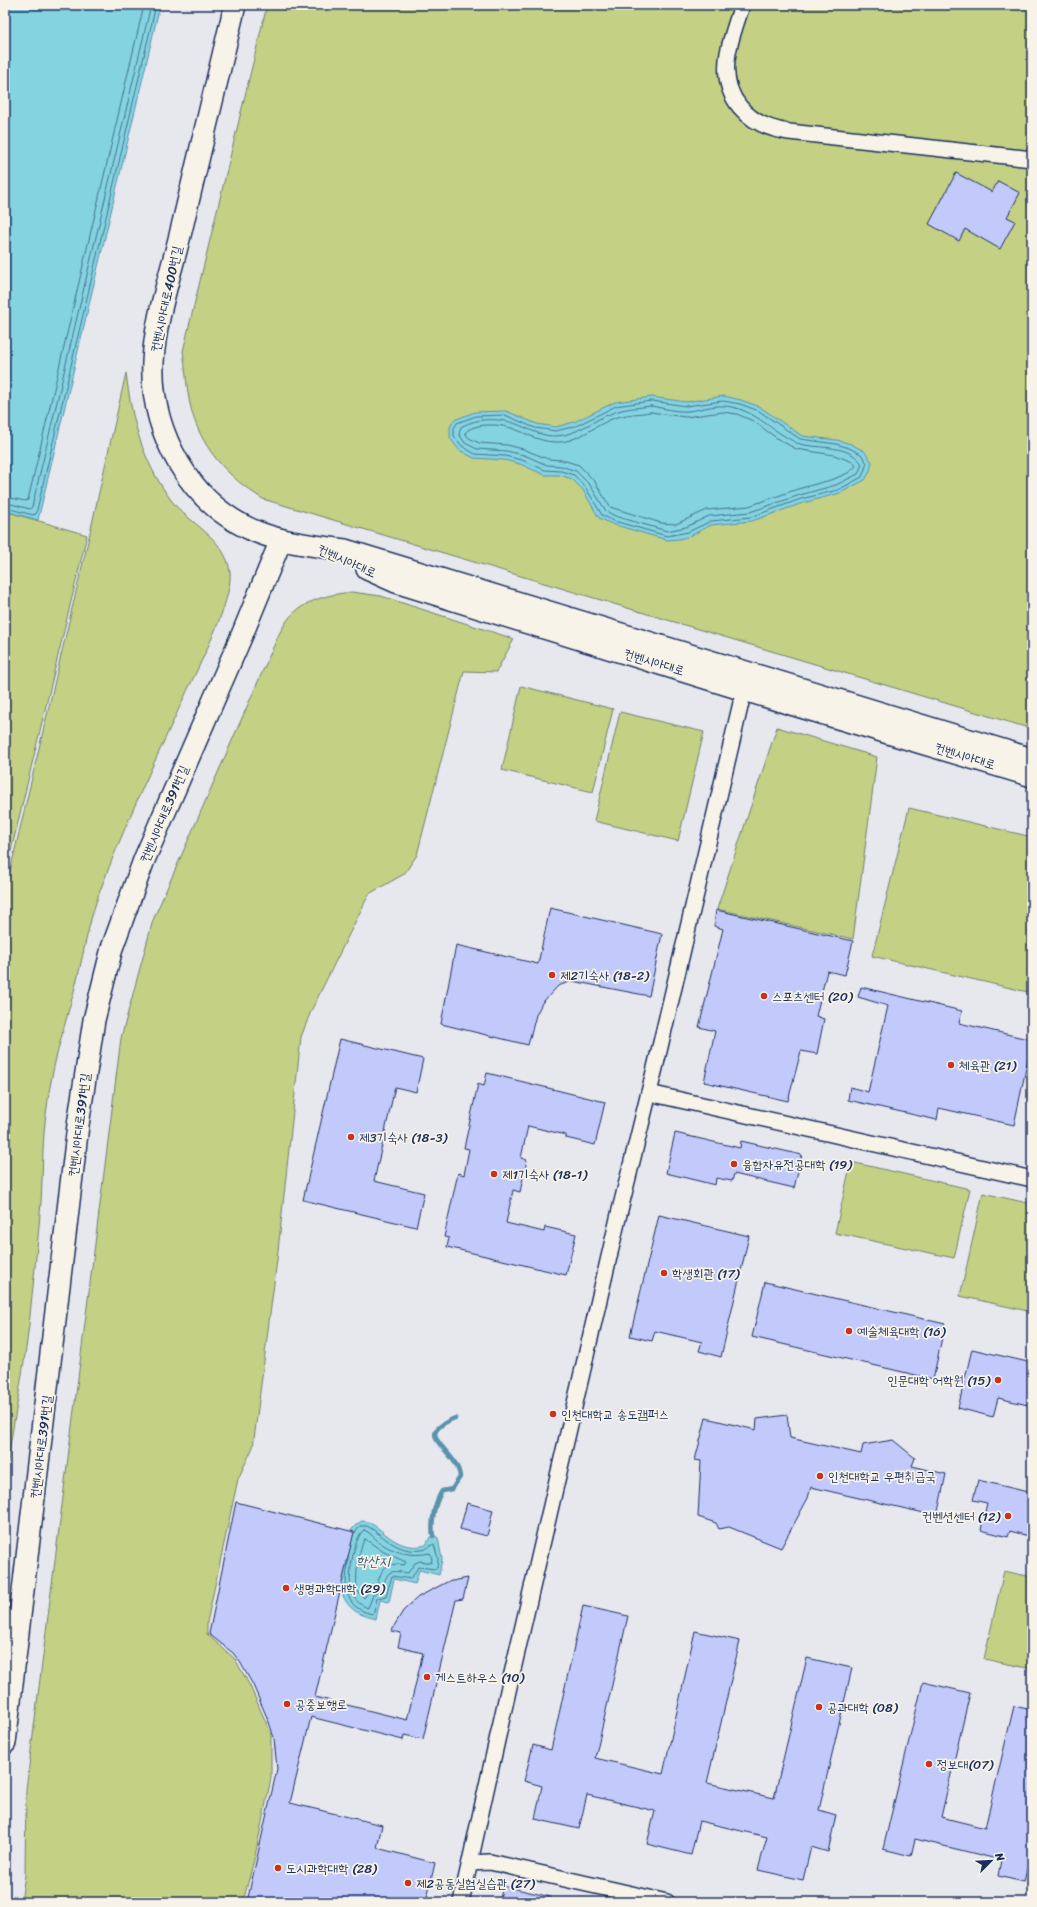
<svg xmlns="http://www.w3.org/2000/svg" width="1037" height="1907" viewBox="0 0 1037 1907" font-family="Sriracha,'Poor Story',sans-serif">
  <style>
    .green { fill: #c4d084; stroke: #708071 }
    .water { fill: #84d3e0; stroke: #5a91ac }
    .lines { fill: none; stroke-linecap: round; stroke-linejoin: round }
    .shore { stroke: #457192; stroke-width: 1 }
    .stream { stroke: #5a91ac; stroke-width: 4.5 }
    .building { fill: #c2cafc; stroke: #1b2f5e }
    .street-casing { stroke: #1b2f5e; stroke-width: 18 }
    .secondary-casing { stroke: #1b2f5e; stroke-width: 24 }
    .street { stroke: #f7f3e8; stroke-width: 15 }
    .secondary { stroke: #f7f3e8; stroke-width: 21 }
    .poi-dot { fill: #c8321e; stroke: #f7f3e8; stroke-width: 1.5 }
    .labels { text-anchor: middle; dominant-baseline: central; stroke-width: 3.5; stroke-linejoin: round; paint-order: stroke }
    .street-label { font-size: 13px; fill: #1b2f5e; stroke: #f7f3e8 }
    .poi-label { font-size: 13px; fill: #1b2f5e; stroke: #f7f3e8; text-anchor: start }
    .water-label { font-size: 14px; font-style: italic; fill: #35587e; stroke: #f7f3e8 }
  </style>
  <rect width="100%" height="100%" fill="#e7e7ee"/>
  <filter id="ink" filterUnits="userSpaceOnUse"><feTurbulence type="fractalNoise" baseFrequency=".025" numOctaves="2"/><feDisplacementMap in="SourceGraphic" scale="8" xChannelSelector="R" yChannelSelector="G"/><feConvolveMatrix kernelMatrix="1 2 1 2 8 2 1 2 1" color-interpolation-filters="sRGB"/></filter>
  <g filter="url(#ink)">
    <g class="green">
      <path d="M267,5h765v724l-769,-230c-36,-22 -64,-53 -73,-95 -4,-17 -4,-35 -7,-53z"/>
      <path d="M126,373c6,48 16,87 45,127 18,24 55,38 59,72 3,31 -35,101 -49,132 -27,59 -55,118 -78,179 -13,32 -18,64 -26,97 -11,42 -25,84 -30,127 -5,31 -4,63 -6,95 -3,41 -8,82 -12,123 -6,53 -18,106 -24,159v-592l84,-355z"/>
      <polygon points="8,512 87,535 5,876 5,527"/>
      <path d="M352,592l29,4 133,43 -18,33 -32,-1 -47,184 -13,19 -35,20 -58,117 -10,26 -24,223 -24,187 -15,32 -31,143v12l28,25 15,27 21,48v44l-16,78 -12,46h-222l4,-27 1,-85 95,-752 32,-118 126,-286c3,-5 6,-11 10,-16 15,-18 41,-24 63,-26z"/>
      <polygon points="521,686 613,709 593,792 502,770"/>
      <polygon points="620,712 704,732 678,841 594,821"/>
      <polygon points="777,727 877,757 853,939 717,909"/>
      <polygon points="909,808 1032,837 1032,993 872,956"/>
      <polygon points="851,1162 970,1189 954,1258 835,1233"/>
      <polygon points="983,1193 1032,1204 1032,1312 960,1296"/>
      <polygon points="1004,1571 1032,1577 1032,1669 984,1659"/>
    </g>
    <g class="water">
      <polygon points="5,5 160,5 38,520 9,512 5,527"/>
      <polygon points="724,396 741,400 760,407 802,436 837,440 851,444 864,451 872,462 870,471 865,480 840,493 803,503 752,521 711,525 690,536 679,539 667,540 612,524 599,518 583,490 572,479 560,475 545,475 520,464 504,460 474,458 459,450 450,438 450,427 454,420 475,412 506,411 537,424 556,427 574,422 615,402 652,397 686,402"/>
      <path d="M362,1521c17,-1 31,33 64,24l4,-8 6,-1 2,2 4,21 -3,16 -20,-5 -4,14 -21,-5 -5,23 -9,-2 -4,19c-13,-3 -25,-7 -32,-21 -6,-13 0,-51 6,-64 2,-6 6,-10 12,-13z"/>
    </g>
    <g class="lines">
      <g class="shore">
        <polygon points="652,401 686,406 723,401 740,404 759,411 800,439 836,444 849,448 861,454 867,463 862,477 838,490 801,499 751,517 711,521 688,532 667,536 614,521 602,515 586,488 574,475 561,471 545,470 522,460 505,456 475,454 462,446 454,436 454,428 457,423 476,416 505,415 535,428 556,431 576,426 616,406"/>
        <path d="M651,406c12,2 25,6 37,5 12,-1 24,-6 36,-5 27,2 41,19 62,31 4,2 9,6 14,7 20,5 49,0 62,20l-4,10 -22,11 -36,10 -50,17 -41,4 -23,11 -19,4 -52,-15 -9,-5 -16,-26 -14,-14 -15,-5 -14,-1 -23,-10 -18,-4 -29,-2 -12,-6 -6,-9 2,-7c16,-10 41,-9 58,-2 12,5 24,12 38,11 19,-1 35,-15 53,-22 13,-6 27,-6 41,-8z"/>
        <path d="M651,412l34,5 38,-5 14,2 16,7 25,18 18,10 38,6 19,7 3,4 -8,7 -14,6 -36,10 -49,17 -42,4 -31,14 -15,-1 -51,-16 -15,-25 -16,-17 -17,-5 -14,-1 -25,-10 -16,-4 -28,-2 -10,-5 -4,-5c6,-9 29,-9 38,-7 19,3 32,16 53,16 20,1 38,-16 56,-23 12,-5 26,-5 39,-7z"/>
        <polyline points="5,498 11,498 25,501 28,500 144,5"/>
        <polyline points="5,505 11,504 30,509 32,507 151,5"/>
        <polyline points="5,511 10,509 33,515 36,514 156,5"/>
        <path d="M364,1530c6,2 10,8 15,12 16,11 32,15 51,11l2,6 -1,4 -11,-2 -5,2 -7,10c-20,-3 -20,-3 -26,17l-9,5 -5,13c-6,-2 -14,-8 -16,-15 -5,-11 1,-56 12,-63z"/>
        <path d="M365,1539l19,13 22,10 -2,3c-19,-3 -22,3 -27,20l-7,5 -6,8c-2,-2 -5,-4 -6,-7 -4,-8 1,-46 7,-52z"/>
        <path d="M349,1559c-5,25 -7,48 23,55l2,-2 3,-14 9,-2 6,-20 19,3 7,-12 17,2 2,-1 1,-9 -4,-15c-4,1 -7,6 -13,6 -25,3 -36,-14 -54,-24h-7l-5,7"/>
      </g>
      <path class="stream" d="M433,1536c-2,-15 1,-32 9,-45l10,-2 8,-12c-3,-30 -51,-40 -5,-59"/>
    </g>
    <g class="building">
      <polygon points="956,173 992,192 998,181 1020,193 1007,217 1015,221 1000,249 965,229 959,241 929,224"/>
      <polygon points="550,908 662,934 649,996 572,981 558,986 542,1003 536,1015 528,1045 441,1024 456,945 538,964"/>
      <polygon points="716,910 853,941 845,975 827,971 816,1016 824,1019 817,1054 801,1051 788,1101 704,1082 715,1031 699,1027 723,929 714,926"/>
      <polygon points="861,987 962,1011 959,1023 1032,1040 1014,1125 939,1108 937,1120 848,1100 850,1087 868,1092 888,1006 858,997"/>
      <polygon points="340,1039 423,1059 416,1092 395,1087 374,1181 424,1193 416,1227 303,1200"/>
      <polygon points="487,1073 605,1102 595,1145 566,1138 566,1135 528,1126 521,1158 527,1160 520,1192 513,1190 506,1223 544,1232 545,1227 576,1234 566,1275 447,1247 449,1238 444,1237 458,1173 464,1175 469,1149 464,1148 478,1084 484,1086"/>
      <polygon points="675,1133 740,1148 741,1141 802,1155 794,1188 734,1174 732,1181 716,1178 715,1185 666,1173"/>
      <polygon points="659,1215 749,1236 721,1357 699,1351 702,1342 672,1335 655,1331 652,1341 630,1336"/>
      <polygon points="765,1282 945,1324 933,1379 752,1337"/>
      <polygon points="972,1349 1032,1363 1032,1406 998,1398 993,1417 958,1408"/>
      <polygon points="787,1415 790,1438 861,1454 863,1445 893,1440 915,1458 912,1466 946,1474 937,1516 811,1487 808,1498 781,1548 729,1527 719,1529 716,1523 698,1517 701,1461 695,1460 706,1418 756,1430 757,1419"/>
      <polygon points="978,1480 1032,1493 1032,1537 1010,1531 1008,1537 981,1530 987,1503 973,1500"/>
      <polygon points="236,1502 354,1532 315,1697 407,1720 423,1653 398,1647 401,1633 391,1631 403,1611 418,1597 447,1582 468,1578 463,1599 456,1600 423,1739 404,1735 403,1740 311,1717 290,1803 382,1825 377,1848 435,1863 426,1902 247,1902 277,1769 274,1738 269,1722 253,1685 240,1662 233,1653 209,1634"/>
      <polygon points="467,1503 493,1510 487,1536 460,1529"/>
      <polygon points="583,1606 628,1616 595,1758 663,1774 695,1631 740,1641 707,1783 774,1798 807,1658 852,1668 819,1810 836,1815 828,1852 811,1847 803,1880 758,1870 767,1837 699,1821 691,1855 647,1844 655,1811 587,1795 579,1829 535,1819 542,1786 524,1781 533,1745 551,1750"/>
      <polygon points="923,1682 970,1693 941,1817 985,1828 1014,1706 1032,1710 1032,1846 1024,1882 998,1876 1001,1860 915,1839 911,1856 883,1849"/>
      <polygon points="503,1886 551,1897 550,1902 499,1902"/>
    </g>
    <g class="lines">
      <defs>
        <g id="street">
          <path d="M742,5c-5,16 -11,32 -14,48 -8,44 19,73 61,79l243,27"/>
          <polyline points="649,1093 1032,1179"/>
          <polyline points="470,1863 490,1862 667,1902"/>
          <polyline points="461,1902 510,1682 619,1214 655,1068 744,690"/>
        </g>
        <g id="secondary">
          <path d="M235,5c-18,74 -35,148 -53,222 -10,43 -27,91 -29,135 -3,70 37,143 104,170 28,11 59,14 88,18l687,209"/>
          <polyline points="367,569 396,582 744,690 1032,776"/>
          <polyline points="5,1743 78,1125 94,1020 112,948 144,860 242,635 281,540"/>
        </g>
      </defs>
      <use href="#street" class="street-casing"/>
      <use href="#secondary" class="secondary-casing"/>
      <use href="#street" class="street"/>
      <use href="#secondary" class="secondary"/>
    </g>
  </g>
  <g class="poi-dot">
    <circle cx="552" cy="975" r="4"/>
    <circle cx="764" cy="996" r="4"/>
    <circle cx="951" cy="1065" r="4"/>
    <circle cx="351" cy="1137" r="4"/>
    <circle cx="734" cy="1164" r="4"/>
    <circle cx="494" cy="1174" r="4"/>
    <circle cx="664" cy="1273" r="4"/>
    <circle cx="849" cy="1331" r="4"/>
    <circle cx="998" cy="1380" r="4"/>
    <circle cx="553" cy="1414" r="4"/>
    <circle cx="820" cy="1476" r="4"/>
    <circle cx="1008" cy="1516" r="4"/>
    <circle cx="286" cy="1588" r="4"/>
    <circle cx="427" cy="1677" r="4"/>
    <circle cx="287" cy="1704" r="4"/>
    <circle cx="819" cy="1707" r="4"/>
    <circle cx="929" cy="1764" r="4"/>
    <circle cx="278" cy="1868" r="4"/>
    <circle cx="408" cy="1883" r="4"/>
  </g>
  <g class="labels">
    <g class="street-label">
      <text transform="translate(166 299) rotate(-78)">컨벤시아대로400번길</text>
      <text transform="translate(347 561) rotate(24)">컨벤시아대로</text>
      <text transform="translate(654 662) rotate(17)">컨벤시아대로</text>
      <text transform="translate(965 756) rotate(17)">컨벤시아대로</text>
      <text transform="translate(164 814) rotate(-67)">컨벤시아대로391번길</text>
      <text transform="translate(79 1125) rotate(-83)">컨벤시아대로391번길</text>
      <text transform="translate(41 1447) rotate(-83)">컨벤시아대로391번길</text>
    </g>
    <g class="poi-label">
      <text x="560" y="975">제2기숙사 (18-2)</text>
      <text x="772" y="996">스포츠센터 (20)</text>
      <text x="959" y="1065">체육관 (21)</text>
      <text x="359" y="1137">제3기숙사 (18-3)</text>
      <text x="742" y="1164">융합자유전공대학 (19)</text>
      <text x="502" y="1174">제1기숙사 (18-1)</text>
      <text x="672" y="1273">학생회관 (17)</text>
      <text x="857" y="1331">예술체육대학 (16)</text>
      <text x="990" y="1380" text-anchor="end">인문대학 어학원 (15)</text>
      <text x="561" y="1414">인천대학교 송도캠퍼스</text>
      <text x="828" y="1476">인천대학교 우편취급국</text>
      <text x="1000" y="1516" text-anchor="end">컨벤션센터 (12)</text>
      <text x="294" y="1588">생명과학대학 (29)</text>
      <text x="435" y="1677">게스트하우스 (10)</text>
      <text x="295" y="1704">공중보행로</text>
      <text x="827" y="1707">공과대학 (08)</text>
      <text x="937" y="1764">정보대(07)</text>
      <text x="286" y="1868">도시과학대학 (28)</text>
      <text x="416" y="1883">제2공동실험실습관 (27)</text>
    </g>
    <g class="water-label">
      <text x="373" y="1561">학산지</text>
    </g>
  </g>
  <rect width="1037" height="1907" fill="none" stroke="#f7f3e8" stroke-width="20"/>
  <rect x="10" y="10" width="1017" height="1887" fill="none" stroke="#1b2f5e" stroke-width="1.5" filter="url(#ink)"/>
  <g transform="translate(991 1861) rotate(66)" stroke="#f7f3e8" stroke-width="3" paint-order="stroke">
  <path d="M0-3L7 15L0 10L-7 15Z" fill="#1b2f5e"/>
  <text y="-6" font-size="11" font-weight="bold" text-anchor="middle" fill="#1b2f5e">N</text>
  </g>
</svg>
